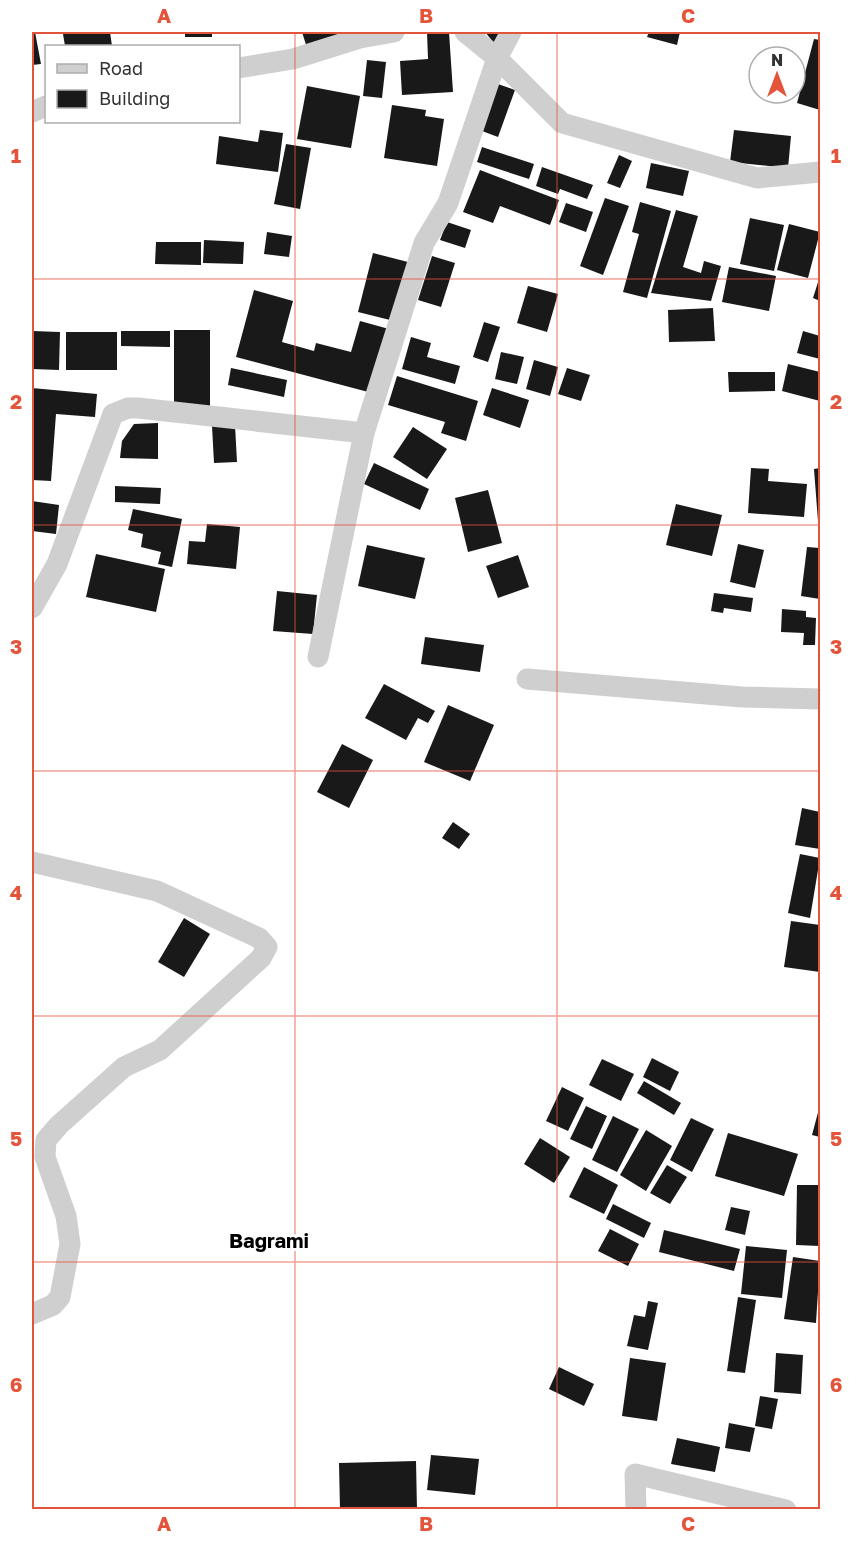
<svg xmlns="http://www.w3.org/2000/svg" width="852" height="1541" viewBox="0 0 852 1541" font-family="'Golos Text',sans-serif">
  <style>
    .building { fill: #191919 }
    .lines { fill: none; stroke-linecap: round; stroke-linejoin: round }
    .minor { stroke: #cfcfcf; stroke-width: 21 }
    .grid { fill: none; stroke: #e3543a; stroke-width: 1.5; stroke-opacity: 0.55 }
    .labels { text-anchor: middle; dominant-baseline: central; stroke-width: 6; stroke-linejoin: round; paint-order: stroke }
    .quarter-label { font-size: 20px; font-weight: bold; fill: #000; stroke: #fff }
    .neatline { fill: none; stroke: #e3543a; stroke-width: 2 }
    .grid-label { font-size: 20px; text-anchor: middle; font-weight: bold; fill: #e3543a }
  </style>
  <rect width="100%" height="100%" fill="#fff"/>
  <g class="building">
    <polygon points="32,32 35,32 41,64 32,65"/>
    <polygon points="84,32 110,32 112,46 65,46 63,34"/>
    <rect x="185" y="32" width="27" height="5"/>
    <polygon points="302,32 349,32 307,48"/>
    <polygon points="427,32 449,32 453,92 402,95 400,61 428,59"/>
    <polygon points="485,32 501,32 494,43"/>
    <polygon points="649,32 680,32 677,45 647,37"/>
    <polygon points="814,39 820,40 820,110 797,103"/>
    <polygon points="367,60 386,62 382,98 363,96"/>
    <polygon points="498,84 515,90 498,137 482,131"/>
    <polygon points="307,86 360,96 351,148 297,139"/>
    <polygon points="392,105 426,110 425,116 444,119 437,166 384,158"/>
    <polygon points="260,130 283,133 278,172 216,164 219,136 258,142"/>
    <polygon points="734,130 791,136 788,168 730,162"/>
    <polygon points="286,144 311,148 300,209 274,204"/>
    <polygon points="482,147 534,164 529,179 477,162"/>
    <polygon points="619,155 632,161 620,188 607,183"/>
    <polygon points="651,163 689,171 683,196 646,188"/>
    <polygon points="542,167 593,185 587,199 560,189 558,194 536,186"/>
    <polygon points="480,170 559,200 550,225 500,206 493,223 463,212"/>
    <polygon points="605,198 629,206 603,275 580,266"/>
    <polygon points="640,202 671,211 647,298 623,292 639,234 632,232"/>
    <polygon points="566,203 593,212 586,232 559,222"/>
    <polygon points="676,210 698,216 683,267 701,273 704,261 721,266 711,301 651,293"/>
    <polygon points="750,218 784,225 774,271 740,264"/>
    <polygon points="447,222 471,230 465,248 440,240"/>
    <polygon points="789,224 820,232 808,278 777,270"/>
    <polygon points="267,232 292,236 289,257 264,254"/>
    <polygon points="204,240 244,242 243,264 203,263"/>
    <polygon points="156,242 201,242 201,265 155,264"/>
    <polygon points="373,253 408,262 394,321 358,312"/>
    <polygon points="432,256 455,263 441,307 418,300"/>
    <polygon points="729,267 776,276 769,311 722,302"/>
    <polygon points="820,276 820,301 813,298"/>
    <polygon points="528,286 558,294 547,332 517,323"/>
    <polygon points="254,290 293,301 282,342 314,351 316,343 351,352 360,321 389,329 372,393 236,357"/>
    <polygon points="713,308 715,341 669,342 668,310"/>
    <polygon points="484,322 500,327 488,362 473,357"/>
    <rect x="174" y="330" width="36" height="78"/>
    <polygon points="32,331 60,332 59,370 32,369"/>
    <polygon points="121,331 170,331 170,347 121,346"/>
    <polygon points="803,331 820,336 820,359 797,353"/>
    <rect x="66" y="332" width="51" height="38"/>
    <polygon points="411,337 431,343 427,357 460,366 455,384 402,369"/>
    <polygon points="501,352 524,357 517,384 495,379"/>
    <polygon points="534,360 558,367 550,396 526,389"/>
    <polygon points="788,364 820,372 820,401 782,391"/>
    <polygon points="231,368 287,380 284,397 228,385"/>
    <polygon points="567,368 590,375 581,401 558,394"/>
    <polygon points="728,372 775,372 775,391 729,392"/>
    <polygon points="397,376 478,401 466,441 441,433 445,422 388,405"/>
    <polygon points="32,388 97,394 95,417 56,414 51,481 32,480"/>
    <polygon points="492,388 529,400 520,428 483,415"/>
    <polygon points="158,423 158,459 120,458 122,441 134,424"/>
    <polygon points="235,425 237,462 214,463 212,426"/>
    <polygon points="413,427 447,449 427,479 393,457"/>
    <polygon points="374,463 429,489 420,510 364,484"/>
    <polygon points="751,468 769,469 768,481 807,484 804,517 748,513"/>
    <polygon points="820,468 820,534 819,534 814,469"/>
    <polygon points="115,486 161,488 160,504 115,502"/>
    <polygon points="488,490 502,543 468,552 455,498"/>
    <polygon points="32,501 59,505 56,534 32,531"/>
    <polygon points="676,504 722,515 712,556 666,545"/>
    <polygon points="133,509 182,519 172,567 158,564 161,552 141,547 143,534 128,530"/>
    <polygon points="207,524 240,527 236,569 187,564 189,541 205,542"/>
    <polygon points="738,544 764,550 755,588 730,582"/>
    <polygon points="367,545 425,558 415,599 358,586"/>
    <polygon points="807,547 820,548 820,599 801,596"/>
    <polygon points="96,554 165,569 156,612 86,597"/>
    <polygon points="518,555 529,587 498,598 486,566"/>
    <polygon points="277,591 317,595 313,634 273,631"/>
    <polygon points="714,593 753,598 751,612 724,608 723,613 711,611"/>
    <polygon points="782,609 806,611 806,617 816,618 815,645 803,645 804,633 781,632"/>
    <polygon points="425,637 484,645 480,672 421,664"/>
    <polygon points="384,684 435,711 428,723 418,718 406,740 365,718"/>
    <polygon points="448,705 494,725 470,781 424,762"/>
    <polygon points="342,744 373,760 349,808 317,792"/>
    <polygon points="802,808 820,812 820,849 795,845"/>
    <polygon points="453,822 470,834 459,849 442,838"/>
    <polygon points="800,854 820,858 810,918 788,913"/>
    <polygon points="184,918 210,934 184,977 158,962"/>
    <polygon points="791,921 820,925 820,972 784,967"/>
    <polygon points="652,1058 679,1072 670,1091 643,1077"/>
    <polygon points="602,1059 634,1074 621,1101 589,1085"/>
    <polygon points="644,1081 681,1103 674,1115 637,1093"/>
    <polygon points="562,1087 584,1098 568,1131 546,1121"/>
    <polygon points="820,1105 820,1137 812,1135"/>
    <polygon points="586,1106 607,1116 592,1149 570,1139"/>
    <polygon points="613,1116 639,1129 617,1172 592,1160"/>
    <polygon points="691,1118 714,1129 692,1172 670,1160"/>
    <polygon points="646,1130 672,1146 646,1191 620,1175"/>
    <polygon points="728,1133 798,1154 784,1196 715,1176"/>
    <polygon points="540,1138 570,1157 554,1183 524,1164"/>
    <polygon points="667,1165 687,1177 670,1204 650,1193"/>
    <polygon points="584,1167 618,1185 604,1214 569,1197"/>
    <polygon points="797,1185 820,1185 820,1246 796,1245"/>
    <polygon points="613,1204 651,1223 644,1238 606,1219"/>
    <polygon points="731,1207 750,1211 745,1235 725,1230"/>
    <polygon points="610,1229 639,1244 628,1266 598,1251"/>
    <polygon points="664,1230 740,1249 734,1271 659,1252"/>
    <polygon points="746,1246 787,1250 782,1298 741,1294"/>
    <polygon points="793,1257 820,1261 816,1323 784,1319"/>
    <polygon points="738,1297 756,1300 745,1373 727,1371"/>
    <polygon points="648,1301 658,1303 648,1350 627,1346 634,1315 645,1317"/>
    <polygon points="776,1353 803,1355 801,1394 774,1392"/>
    <polygon points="630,1358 666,1363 657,1421 622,1416"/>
    <polygon points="559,1367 594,1384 584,1406 549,1389"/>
    <polygon points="760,1396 778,1399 772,1429 755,1426"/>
    <polygon points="729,1423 755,1428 750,1452 725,1448"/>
    <polygon points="677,1438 720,1447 715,1472 671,1464"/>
    <polygon points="431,1455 479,1459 475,1495 427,1490"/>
    <polygon points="416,1461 417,1510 340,1510 339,1463"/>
  </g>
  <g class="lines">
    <g class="minor">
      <polyline points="465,32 497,58 562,123 757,178 820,172"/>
      <polyline points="238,68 293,59 360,38 394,32"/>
      <polyline points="32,112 46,106"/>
      <polyline points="32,608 57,564 113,414 128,408 138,408 364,433"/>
      <polyline points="318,657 364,433 424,243 448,203 497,58 511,32"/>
      <polyline points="527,679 742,697 820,699"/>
      <polyline points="32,862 157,891 259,938 267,947 261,958 160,1050 124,1067 59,1125 46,1140 45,1157 66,1216 70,1244 60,1297 53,1305 32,1314"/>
      <polyline points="636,1510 635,1474 786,1510"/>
    </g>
  </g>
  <path class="grid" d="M295,32v1478M557,32v1478M32,279h788M32,525h788M32,771h788M32,1016h788M32,1262h788"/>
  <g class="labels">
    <g class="quarter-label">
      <text x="269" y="1240">Bagrami</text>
    </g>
  </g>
  <rect width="852" height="1541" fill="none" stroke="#ffffff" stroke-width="66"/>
  <rect x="45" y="45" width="195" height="78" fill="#ffffff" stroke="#adadad" stroke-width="1.5"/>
  <rect x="57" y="64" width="30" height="9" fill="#cfcfcf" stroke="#adadad" stroke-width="1.5"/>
  <text x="99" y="75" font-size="18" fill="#323232">Road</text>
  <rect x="57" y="90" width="30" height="18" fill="#191919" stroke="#adadad" stroke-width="1.5"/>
  <text x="99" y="105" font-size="18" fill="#323232">Building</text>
  <g transform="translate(777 75)"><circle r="28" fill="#ffffff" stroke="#adadad" stroke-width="1.5"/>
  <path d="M0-4.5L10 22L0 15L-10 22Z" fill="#e3543a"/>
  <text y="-9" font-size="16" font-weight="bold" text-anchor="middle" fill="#323232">N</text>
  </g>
  <rect x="33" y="33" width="786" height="1475" class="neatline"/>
  <g class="grid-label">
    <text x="164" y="23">A</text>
    <text x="426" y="23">B</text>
    <text x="688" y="23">C</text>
    <text x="16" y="163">1</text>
    <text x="836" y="163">1</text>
    <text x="16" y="409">2</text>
    <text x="836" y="409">2</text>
    <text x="16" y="654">3</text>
    <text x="836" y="654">3</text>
    <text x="16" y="900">4</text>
    <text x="836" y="900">4</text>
    <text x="16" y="1146">5</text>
    <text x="836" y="1146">5</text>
    <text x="16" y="1392">6</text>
    <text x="836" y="1392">6</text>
    <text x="164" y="1531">A</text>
    <text x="426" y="1531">B</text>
    <text x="688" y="1531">C</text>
  </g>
</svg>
